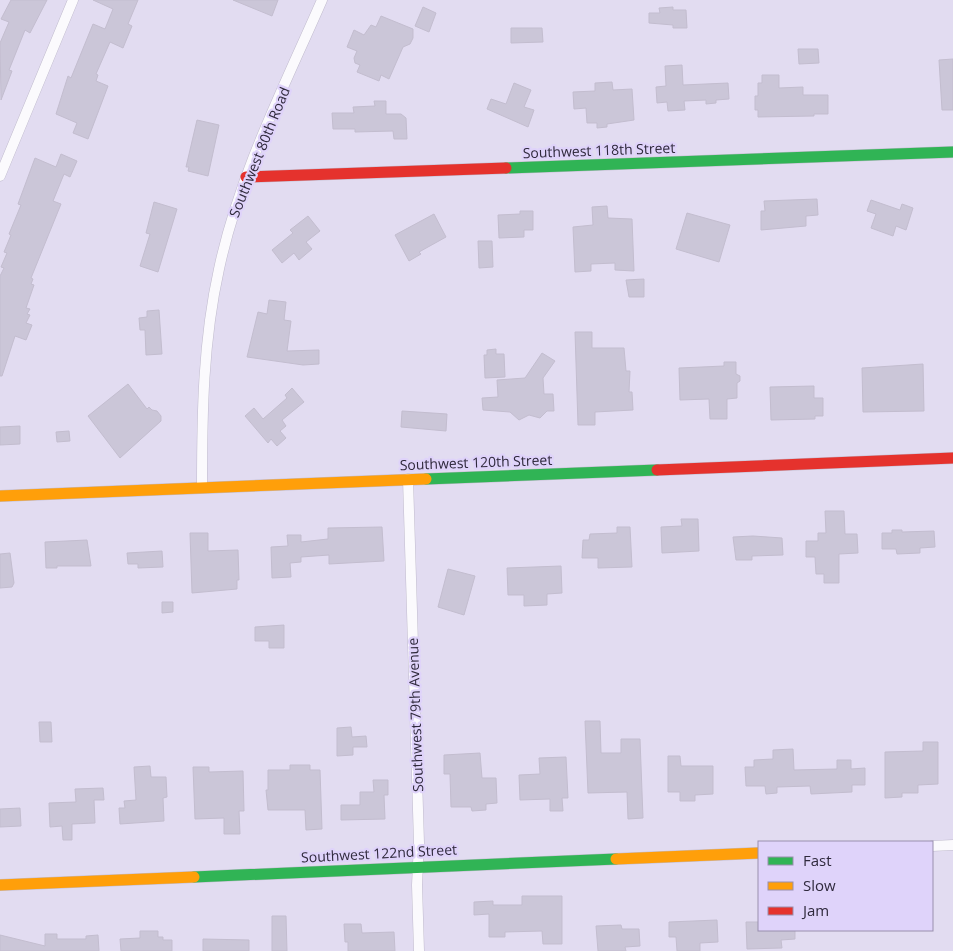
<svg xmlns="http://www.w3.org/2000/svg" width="953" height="951" viewBox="0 0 953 951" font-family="'Open Sans',sans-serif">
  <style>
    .building { fill: #cbc6d8; stroke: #c3bdcf }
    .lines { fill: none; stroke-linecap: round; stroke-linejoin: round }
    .street-casing { stroke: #c0bbcd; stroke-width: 11 }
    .fast-casing { stroke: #c0bbcd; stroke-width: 12 }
    .slow-casing { stroke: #c0bbcd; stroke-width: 12 }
    .jam-casing { stroke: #c0bbcd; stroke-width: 12 }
    .street { stroke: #fbfafd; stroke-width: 10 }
    .fast { stroke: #30b455; stroke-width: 11 }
    .slow { stroke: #ff9f0a; stroke-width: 11 }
    .jam { stroke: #e5322d; stroke-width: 11 }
    .labels { text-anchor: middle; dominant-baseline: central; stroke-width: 4.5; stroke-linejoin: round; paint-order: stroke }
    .street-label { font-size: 14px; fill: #2f293c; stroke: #dfd3fa }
  </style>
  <rect width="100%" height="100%" fill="#e2dcf1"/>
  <g class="building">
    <polygon points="11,0 47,0 30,33 25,30 9,70 12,71 1,100 0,43 9,22 1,19"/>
    <polygon points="93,0 138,0 128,24 132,26 123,48 110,42 96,74 98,75 96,81 108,86 88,139 73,133 77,123 56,114 68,76 71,78 93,24 105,29 113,9"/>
    <polygon points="233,0 278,0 272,16"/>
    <polygon points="423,7 436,13 429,32 415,26"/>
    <polygon points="673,7 673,10 686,10 687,28 673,28 673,25 649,23 649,13 660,13 659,8"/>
    <polygon points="381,16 413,29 413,38 410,44 403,47 389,79 381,75 379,81 357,72 360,65 355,63 354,58 357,51 347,47 354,30 364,35 371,25 376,27"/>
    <polygon points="511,28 542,28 543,42 511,43"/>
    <polygon points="798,49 818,49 819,63 799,64"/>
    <polygon points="953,59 953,110 942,110 939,60"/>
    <polygon points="682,65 683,85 728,83 729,99 716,100 716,103 706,104 706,100 684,101 685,110 668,111 667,102 657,103 656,87 666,86 665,66"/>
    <polygon points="762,75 779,75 779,88 803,87 803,95 828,95 828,114 814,114 814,116 758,117 758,110 755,110 755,96 758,96 758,83 762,83"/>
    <polygon points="612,82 613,90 632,89 634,120 607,124 607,127 597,128 597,123 587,123 586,108 574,109 573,92 595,91 595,83"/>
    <polygon points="514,83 531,90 524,107 534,110 528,127 487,109 491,99 506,104"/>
    <polygon points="374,101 386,101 386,114 401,114 406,118 407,139 394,139 393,131 355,132 355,129 333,129 332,113 354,113 353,107 375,106"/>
    <polygon points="197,120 219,125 208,176 188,171 189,167 186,167"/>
    <polygon points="61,154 77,161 70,177 64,174 53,201 61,204 31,278 33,279 31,284 34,285 26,308 30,309 27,314 30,315 26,323 32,325 26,340 15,336 2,376 0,376 0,276 4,268 1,267 7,253 4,252 11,235 9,234 21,205 18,204 35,158 56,167"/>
    <polygon points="817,199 818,215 806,216 806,226 761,230 761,211 765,211 764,201"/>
    <polygon points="871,200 900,210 902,204 913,208 906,230 896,226 893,236 871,228 876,214 867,211"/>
    <polygon points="154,202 177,209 158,272 140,266 150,234 146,233"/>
    <polygon points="607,206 608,218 632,219 634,271 615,270 615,263 591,264 591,271 575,272 573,227 593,225 592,207"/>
    <polygon points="520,211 533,211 533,230 524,230 524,237 499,238 498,215 520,214"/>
    <polygon points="687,213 730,225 719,262 676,249"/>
    <polygon points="434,214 446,237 419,252 421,254 409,261 395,235"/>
    <polygon points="308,216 320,231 306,242 312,249 299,260 294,253 282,263 272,250 293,233 290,230"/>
    <polygon points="478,241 492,241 493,267 479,268"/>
    <polygon points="644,279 644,297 629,297 626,280"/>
    <polygon points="269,300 286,302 284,320 291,321 287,351 319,350 319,364 303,365 247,357 258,312 267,314"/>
    <polygon points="159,310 162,354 146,355 145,330 140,330 139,318 147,317 147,311"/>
    <polygon points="575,332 592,332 592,348 624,348 626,371 630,371 629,392 632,392 633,410 595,412 595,425 578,425"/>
    <polygon points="496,349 496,354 504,354 505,377 485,378 484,355 487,355 487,350"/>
    <polygon points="542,353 555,361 543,378 544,394 553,394 554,411 547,411 540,418 529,415 519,420 510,412 483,410 482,398 498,397 497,380 525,378"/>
    <polygon points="724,362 736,362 736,374 740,376 740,381 737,383 737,398 727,399 727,419 710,419 709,399 680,400 679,368 724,366"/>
    <polygon points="923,364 924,411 863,412 862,368"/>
    <polygon points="128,384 147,409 149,407 152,410 157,411 161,416 161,421 120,458 88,416"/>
    <polygon points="814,386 814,398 823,398 823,416 815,416 815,419 771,420 770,387"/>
    <polygon points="292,388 304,402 282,420 286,426 280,431 286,438 277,446 271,439 268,443 245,416 254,408 263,419 287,398 285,395"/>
    <polygon points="402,411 447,414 446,431 401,427"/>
    <polygon points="20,426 20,444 0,445 0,427"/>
    <polygon points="69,431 70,441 57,442 56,432"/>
    <polygon points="825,511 844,511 845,534 857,534 858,553 839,554 839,583 824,583 824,574 816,574 815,557 806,557 806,541 818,541 818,533 826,533"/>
    <polygon points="681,519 698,519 699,551 662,553 661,527 682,526"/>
    <polygon points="382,527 384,561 329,564 329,555 301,557 301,562 290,563 291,577 272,578 271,547 288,546 287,535 301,535 301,542 328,539 328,528"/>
    <polygon points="617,527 630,527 632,567 598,568 598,558 582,558 583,540 589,540 590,534 617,533"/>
    <polygon points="892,530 902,530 902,532 934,531 935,547 920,548 920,553 897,554 896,549 882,549 882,533 892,533"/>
    <polygon points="190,533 208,533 208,551 238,550 239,580 237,580 237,589 192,593"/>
    <polygon points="753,536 782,538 783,555 752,556 752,560 736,560 733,537"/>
    <polygon points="87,540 91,566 57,566 57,568 46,568 45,542"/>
    <polygon points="162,551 163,567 138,568 138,564 128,564 127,553"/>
    <polygon points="10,553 14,583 12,587 0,588 0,554"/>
    <polygon points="561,566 562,593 547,594 547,605 524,606 524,595 508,595 507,568"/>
    <polygon points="448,569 475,576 464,615 438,607"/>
    <polygon points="162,602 173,602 173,612 162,613"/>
    <polygon points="284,625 284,648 269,648 269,641 255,641 255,627"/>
    <polygon points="585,721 600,721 601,753 621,753 621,739 640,739 643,818 628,819 627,792 588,793"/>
    <polygon points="39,722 51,722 52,742 40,742"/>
    <polygon points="351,727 352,737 366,736 367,747 353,747 353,755 337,756 337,728"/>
    <polygon points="923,742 938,742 938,784 918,785 918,793 902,793 902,797 885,798 885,752 923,751"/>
    <polygon points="793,749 794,770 837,769 837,760 851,760 851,769 865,768 865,785 852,785 852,792 811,794 810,786 777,787 777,793 766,794 765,786 746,786 745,767 754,767 754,760 773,759 773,750"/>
    <polygon points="480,753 482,778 496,778 497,803 486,804 486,810 472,811 471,807 451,807 450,774 444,774 444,755"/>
    <polygon points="668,756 680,756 681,766 713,766 713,794 695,795 695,801 680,801 680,792 668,792"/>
    <polygon points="566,757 568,798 562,798 563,811 550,811 550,799 520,800 519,775 540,774 539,758"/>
    <polygon points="290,765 310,765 310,770 320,770 322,829 306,830 305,810 268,810 266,790 268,790 268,770 290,770"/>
    <polygon points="150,766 151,777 166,777 167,797 163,798 164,821 120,824 119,808 125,808 124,801 136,800 134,767"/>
    <polygon points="193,767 209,767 209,772 243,771 244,811 239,811 240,834 224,834 224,818 195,819"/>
    <polygon points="373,780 388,780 388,795 384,795 385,819 341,820 341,805 360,805 360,792 374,792"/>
    <polygon points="103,788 104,800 94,800 95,823 72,824 72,840 63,840 62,826 50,827 49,803 76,802 75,789"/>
    <polygon points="20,808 21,826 0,827 0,809"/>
    <polygon points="522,896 562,896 562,944 543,944 542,931 505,932 505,937 489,937 489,914 474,915 474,902 493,901 493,905 522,905"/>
    <polygon points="272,916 286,916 287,951 272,951"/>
    <polygon points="717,920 718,942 700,943 700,951 677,951 676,937 669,937 669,922"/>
    <polygon points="746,922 759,922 759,930 795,930 795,939 781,940 782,948 747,949"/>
    <polygon points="344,924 361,924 362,933 394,932 395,951 348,951 348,942 345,942"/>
    <polygon points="621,925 622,929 639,929 640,946 625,947 626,951 598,951 596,926"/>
    <polygon points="140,931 158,931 158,937 163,937 163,940 172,940 172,951 121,951 120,939 140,938"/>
    <polygon points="45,934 57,934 57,939 86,939 86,936 98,935 99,951 0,951 0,935 45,946"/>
    <polygon points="203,939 249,940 249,951 203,951"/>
  </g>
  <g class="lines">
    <defs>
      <g id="street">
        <polyline points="0,176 73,0"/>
        <polyline points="408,479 419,843 417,885 419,951"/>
        <path d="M202,487c0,-74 1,-146 17,-218 20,-94 65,-182 103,-269"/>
        <polyline points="932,846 953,845"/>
      </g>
      <g id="fast">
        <polyline points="506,168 953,152"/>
        <polyline points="426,479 657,470"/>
        <polyline points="194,877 616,859"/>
      </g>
      <g id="slow">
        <polyline points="0,496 426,479"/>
        <polyline points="616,859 759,853"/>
        <polyline points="0,885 194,877"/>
      </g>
      <g id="jam">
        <polyline points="246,177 506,168"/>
        <polyline points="657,470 953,458"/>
      </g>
    </defs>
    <use href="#street" class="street-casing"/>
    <use href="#fast" class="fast-casing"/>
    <use href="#slow" class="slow-casing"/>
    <use href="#jam" class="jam-casing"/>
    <use href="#street" class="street"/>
    <use href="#fast" class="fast"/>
    <use href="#slow" class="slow"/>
    <use href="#jam" class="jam"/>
  </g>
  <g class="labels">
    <g class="street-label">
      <text transform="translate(599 150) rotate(-2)">Southwest 118th Street</text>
      <text transform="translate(259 152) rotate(-68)">Southwest 80th Road</text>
      <text transform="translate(476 462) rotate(-2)">Southwest 120th Street</text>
      <text transform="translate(415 715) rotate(-92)">Southwest 79th Avenue</text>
      <text transform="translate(379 853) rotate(-3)">Southwest 122nd Street</text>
    </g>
  </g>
  <rect x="758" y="841" width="175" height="90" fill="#dfd3fa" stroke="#998fae"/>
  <rect x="768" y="857" width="25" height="8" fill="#30b455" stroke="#998fae"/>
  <text x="803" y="866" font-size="15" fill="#2f293c">Fast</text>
  <rect x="768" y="882" width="25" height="8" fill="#ff9f0a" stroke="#998fae"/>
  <text x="803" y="891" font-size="15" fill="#2f293c">Slow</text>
  <rect x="768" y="907" width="25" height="8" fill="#e5322d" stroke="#998fae"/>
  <text x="803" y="916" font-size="15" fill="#2f293c">Jam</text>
</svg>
